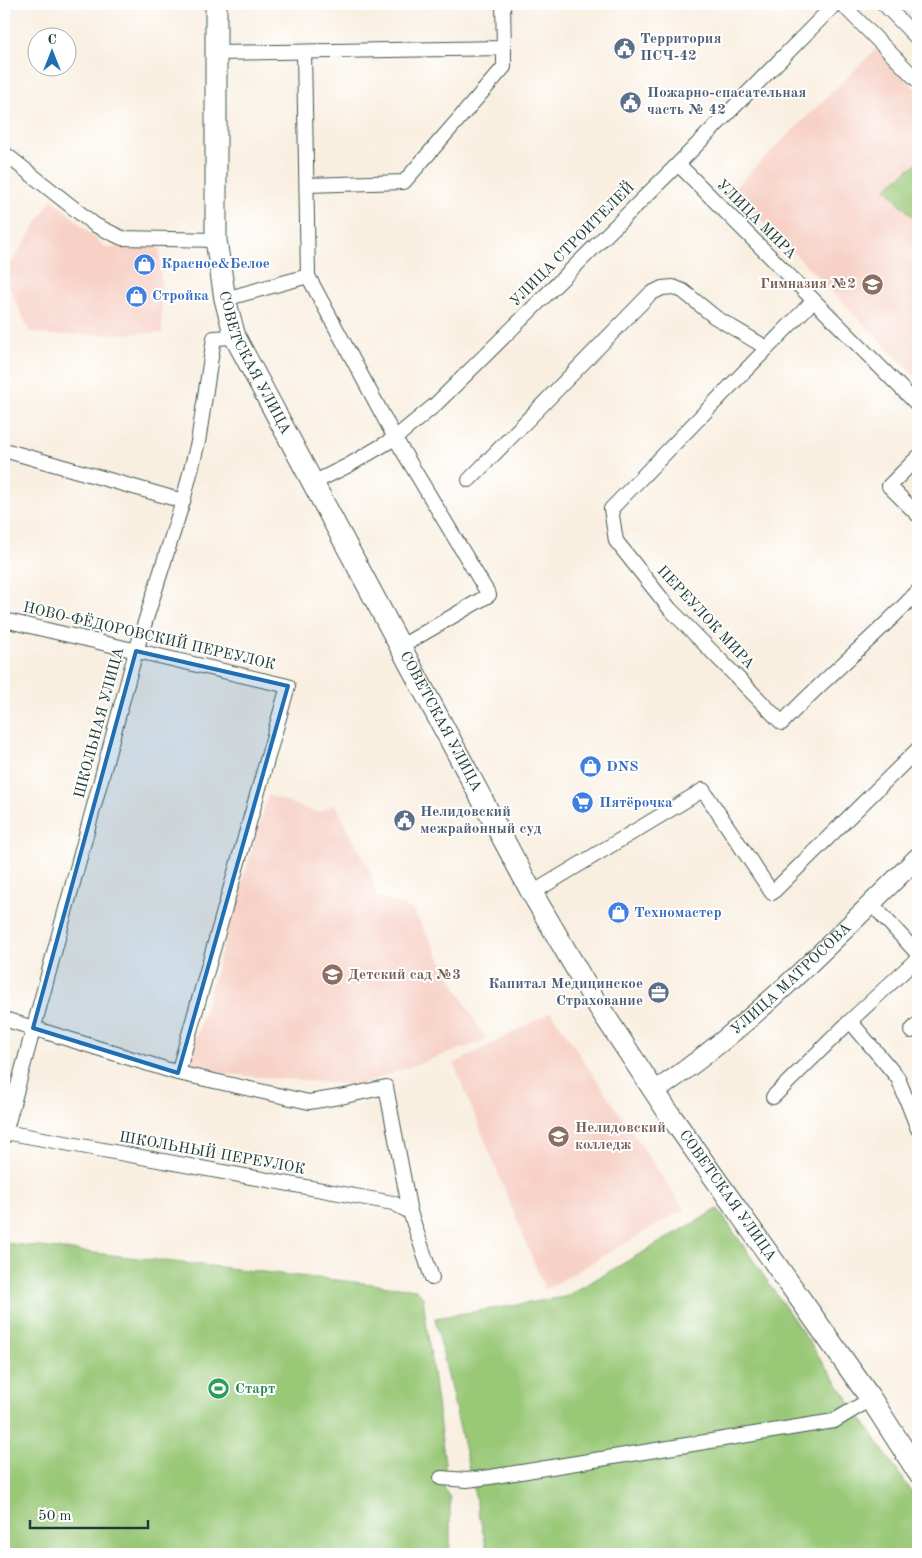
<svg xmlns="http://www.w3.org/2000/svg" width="922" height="1558" viewBox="0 0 922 1558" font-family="'Old Standard TT',serif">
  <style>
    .built { fill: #f7d1c6 }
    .green { fill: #99c877; stroke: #5c8256 }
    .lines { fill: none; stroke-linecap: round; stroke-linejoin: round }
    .minor-casing { stroke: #40584e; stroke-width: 16 }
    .secondary-casing { stroke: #40584e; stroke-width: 21 }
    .primary-casing { stroke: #40584e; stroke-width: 23 }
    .minor { stroke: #fff; stroke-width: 14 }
    .secondary { stroke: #fff; stroke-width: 19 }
    .primary { stroke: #fff; stroke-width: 21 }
    .marked { fill: #1f6fb2; fill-opacity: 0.2; stroke: #1f6fb2; stroke-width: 4; stroke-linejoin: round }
    .labels { text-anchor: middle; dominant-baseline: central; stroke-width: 4; stroke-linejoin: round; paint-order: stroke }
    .service-label { font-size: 15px; font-weight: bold; fill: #4e5e75; stroke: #fff; text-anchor: start }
    .street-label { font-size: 15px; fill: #1f3d34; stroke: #fff }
    .shop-label { font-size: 15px; font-weight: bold; fill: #366cbe; stroke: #fff; text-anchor: start }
    .education-label { font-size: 15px; font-weight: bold; fill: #785e54; stroke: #fff; text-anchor: start }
    .leisure-label { font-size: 15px; font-weight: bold; fill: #27864d; stroke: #fff; text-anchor: start }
  </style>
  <rect width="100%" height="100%" fill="#fff"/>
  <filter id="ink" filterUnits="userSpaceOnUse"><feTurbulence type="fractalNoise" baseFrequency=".02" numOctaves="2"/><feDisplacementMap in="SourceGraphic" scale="10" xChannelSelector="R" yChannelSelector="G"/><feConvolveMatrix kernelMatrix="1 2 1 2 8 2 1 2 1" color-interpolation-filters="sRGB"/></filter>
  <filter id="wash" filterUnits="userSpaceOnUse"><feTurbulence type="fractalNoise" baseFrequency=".0096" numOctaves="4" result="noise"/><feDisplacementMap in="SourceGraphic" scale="20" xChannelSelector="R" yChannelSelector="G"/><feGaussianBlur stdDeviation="1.12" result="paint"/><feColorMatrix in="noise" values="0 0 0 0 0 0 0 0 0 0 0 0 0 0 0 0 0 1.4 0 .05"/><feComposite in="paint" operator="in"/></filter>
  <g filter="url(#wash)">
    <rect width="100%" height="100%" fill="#f9efe1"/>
    <g class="built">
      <polygon points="876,49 918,92 918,379 732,190"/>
      <polygon points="52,199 106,248 160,245 162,333 51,335 30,332 4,275"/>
      <polygon points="268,795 318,813 335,804 371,873 376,896 413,910 486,1040 358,1085 186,1071"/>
      <polygon points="551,1012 684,1209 545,1290 454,1064"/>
    </g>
    <g class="green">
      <polygon points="918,162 918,223 886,188"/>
      <polygon points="718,1209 918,1501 918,1554 488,1554 435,1318 565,1297"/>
      <polygon points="4,1243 416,1289 423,1298 445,1463 444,1488 450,1498 450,1548 446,1548 445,1554 4,1554"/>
    </g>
  </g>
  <g filter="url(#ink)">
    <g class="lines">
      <defs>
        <g id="minor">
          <polyline points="842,4 918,81"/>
          <polyline points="884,4 918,39"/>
          <polyline points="304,52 308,276 395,438 489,595 400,647"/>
          <polyline points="216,53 504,48 503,4"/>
          <polyline points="4,153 95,225 122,238 216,240"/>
          <polyline points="678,164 918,405"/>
          <polyline points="307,185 404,182 504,67 504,48"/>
          <polyline points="225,299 308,276"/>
          <path d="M813,301l-202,208 5,32 54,68 112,114c43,-46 93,-85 136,-132"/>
          <polyline points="4,450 183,501"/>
          <polyline points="918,457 889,486 918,515"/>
          <polyline points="469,480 650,294 662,288 673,287 683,291 715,317 767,348"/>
          <polyline points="313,483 349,465 395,438 435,405 678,164 835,4"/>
          <polyline points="4,620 288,686 178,1073"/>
          <polyline points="532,893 703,790 772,893 918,749"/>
          <polyline points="871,903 918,954"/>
          <polyline points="4,1019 178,1073 309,1102 345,1096 386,1087 410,1212 432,1278"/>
          <polyline points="850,1021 898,1078 918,1129"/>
          <polyline points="911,1031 918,1024"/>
          <polyline points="773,1097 850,1021 918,958"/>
          <polyline points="5,1132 393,1203 410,1212"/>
          <polyline points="4,1137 136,651 183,501 198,442 214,338 235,337"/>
          <polyline points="441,1478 467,1480 490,1477 834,1421 871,1399"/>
        </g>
        <g id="secondary">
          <path id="s1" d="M654,1092c98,-66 181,-153 264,-235"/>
        </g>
        <g id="primary">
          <path id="s2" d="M216,4v236l9,59 10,38 297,556 63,108 73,111 203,287 47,73"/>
        </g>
      </defs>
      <use href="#minor" class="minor-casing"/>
      <use href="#secondary" class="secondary-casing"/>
      <use href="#primary" class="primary-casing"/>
      <use href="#minor" class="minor"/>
      <use href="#secondary" class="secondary"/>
      <use href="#primary" class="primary"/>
    </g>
  </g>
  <path class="marked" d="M136,651l152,35 -110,387 -145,-45z"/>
  <defs>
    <symbol id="civic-disc" viewBox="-11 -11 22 22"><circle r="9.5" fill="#5c6f8a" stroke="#fff"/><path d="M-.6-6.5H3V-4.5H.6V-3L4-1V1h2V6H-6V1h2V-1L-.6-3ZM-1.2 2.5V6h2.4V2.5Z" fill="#fff"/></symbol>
    <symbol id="shop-disc" viewBox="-11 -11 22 22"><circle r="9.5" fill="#3f7fe0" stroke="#fff"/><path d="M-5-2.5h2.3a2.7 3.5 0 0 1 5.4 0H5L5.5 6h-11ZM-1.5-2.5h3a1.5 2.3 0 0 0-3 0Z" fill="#fff"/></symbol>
    <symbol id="school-disc" viewBox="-11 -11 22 22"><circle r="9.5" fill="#8d6e63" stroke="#fff"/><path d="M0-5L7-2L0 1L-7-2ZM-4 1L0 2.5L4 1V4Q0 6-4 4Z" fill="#fff"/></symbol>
    <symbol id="supermarket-disc" viewBox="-11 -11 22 22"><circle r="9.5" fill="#3f7fe0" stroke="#fff"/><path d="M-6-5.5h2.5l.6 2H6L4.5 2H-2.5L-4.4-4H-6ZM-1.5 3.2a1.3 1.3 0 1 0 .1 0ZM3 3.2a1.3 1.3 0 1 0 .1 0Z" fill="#fff"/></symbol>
    <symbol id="office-disc" viewBox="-11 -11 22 22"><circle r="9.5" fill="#5c6f8a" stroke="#fff"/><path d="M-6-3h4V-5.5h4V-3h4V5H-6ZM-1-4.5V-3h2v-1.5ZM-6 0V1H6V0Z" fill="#fff"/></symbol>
    <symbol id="university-disc" viewBox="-11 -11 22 22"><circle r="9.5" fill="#8d6e63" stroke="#fff"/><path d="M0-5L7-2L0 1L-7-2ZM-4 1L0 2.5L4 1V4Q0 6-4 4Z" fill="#fff"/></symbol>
    <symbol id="stadium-disc" viewBox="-11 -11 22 22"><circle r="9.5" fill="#2e9e5b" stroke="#fff"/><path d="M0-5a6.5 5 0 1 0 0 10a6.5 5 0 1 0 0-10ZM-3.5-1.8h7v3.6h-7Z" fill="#fff"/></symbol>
  </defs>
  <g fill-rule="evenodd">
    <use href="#civic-disc" x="612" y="36" width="25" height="25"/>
    <use href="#civic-disc" x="618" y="90" width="25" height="25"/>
    <use href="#shop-disc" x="132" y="252" width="25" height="25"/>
    <use href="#school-disc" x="860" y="272" width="25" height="25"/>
    <use href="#shop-disc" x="124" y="284" width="25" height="25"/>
    <use href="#shop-disc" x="578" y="754" width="25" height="25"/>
    <use href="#supermarket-disc" x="570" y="790" width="25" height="25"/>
    <use href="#civic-disc" x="392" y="808" width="25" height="25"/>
    <use href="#shop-disc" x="606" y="900" width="25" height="25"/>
    <use href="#school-disc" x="320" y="962" width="25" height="25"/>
    <use href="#office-disc" x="646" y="980" width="25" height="25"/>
    <use href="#university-disc" x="546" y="1124" width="25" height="25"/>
    <use href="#stadium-disc" x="206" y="1376" width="25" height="25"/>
  </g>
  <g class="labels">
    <g class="service-label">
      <text x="640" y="39">Территория<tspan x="640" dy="17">ПСЧ-42</tspan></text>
      <text x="647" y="93">Пожарно-спасательная<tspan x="647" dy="17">часть № 42</tspan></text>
      <text x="420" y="812">Нелидовский<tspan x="420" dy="17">межрайонный суд</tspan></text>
      <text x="643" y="984" text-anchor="end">Капитал Медицинское<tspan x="643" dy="17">Страхование</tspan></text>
    </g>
    <g class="street-label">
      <text transform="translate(756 220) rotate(45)">УЛИЦА МИРА</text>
      <text transform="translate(573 245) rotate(-45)">УЛИЦА СТРОИТЕЛЕЙ</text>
      <text stroke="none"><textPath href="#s2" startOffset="366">СОВЕТСКАЯ УЛИЦА</textPath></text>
      <text transform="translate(705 618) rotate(47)">ПЕРЕУЛОК МИРА</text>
      <text transform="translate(149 637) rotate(13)">НОВО-ФЁДОРОВСКИЙ ПЕРЕУЛОК</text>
      <text stroke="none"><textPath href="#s2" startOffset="771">СОВЕТСКАЯ УЛИЦА</textPath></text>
      <text transform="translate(100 723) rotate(-75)">ШКОЛЬНАЯ УЛИЦА</text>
      <text stroke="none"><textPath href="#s1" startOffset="178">УЛИЦА МАТРОСОВА</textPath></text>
      <text transform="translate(212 1154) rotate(10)">ШКОЛЬНЫЙ ПЕРЕУЛОК</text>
      <text stroke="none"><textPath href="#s2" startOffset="1326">СОВЕТСКАЯ УЛИЦА</textPath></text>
    </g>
    <g class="shop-label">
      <text x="161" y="264">Красное&amp;Белое</text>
      <text x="152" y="296">Стройка</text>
      <text x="606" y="767">DNS</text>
      <text x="599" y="803">Пятёрочка</text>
      <text x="634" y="913">Техномастер</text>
    </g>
    <g class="education-label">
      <text x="856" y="284" text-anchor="end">Гимназия №2</text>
      <text x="348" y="975">Детский сад №3</text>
      <text x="575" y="1128">Нелидовский<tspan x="575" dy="17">колледж</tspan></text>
    </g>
    <g class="leisure-label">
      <text x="235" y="1389">Старт</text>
    </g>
  </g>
  <rect width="922" height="1558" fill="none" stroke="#fff" stroke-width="20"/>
  <g transform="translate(52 52)"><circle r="24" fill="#ffffff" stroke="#a5b1ae"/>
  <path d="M0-4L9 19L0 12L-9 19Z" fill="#1f6fb2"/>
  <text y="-8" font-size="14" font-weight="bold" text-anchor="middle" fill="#1f3d34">С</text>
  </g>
  <path d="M30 1520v8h118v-8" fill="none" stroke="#1f3d34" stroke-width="2.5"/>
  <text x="38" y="1520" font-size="15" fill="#1f3d34" stroke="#ffffff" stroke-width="4" paint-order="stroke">50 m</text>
</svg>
